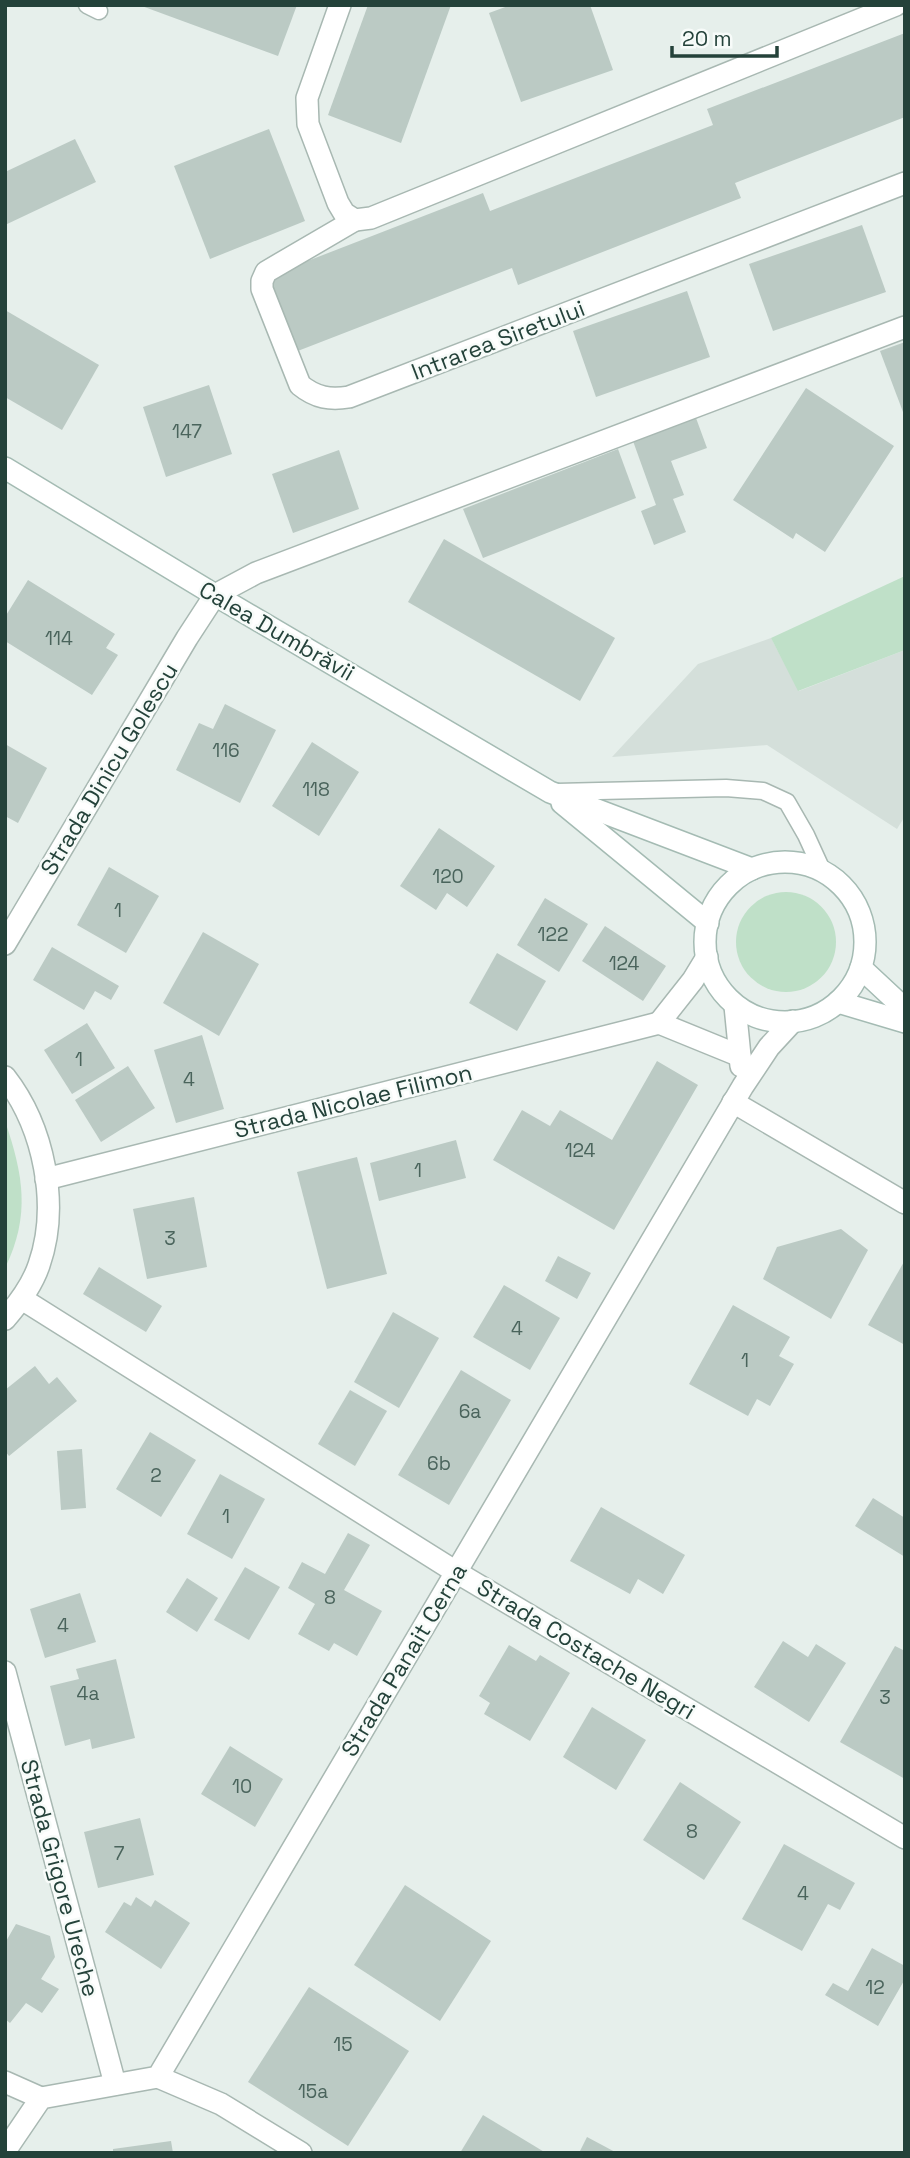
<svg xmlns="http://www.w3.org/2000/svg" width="910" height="2158" viewBox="0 0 910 2158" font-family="'Space Grotesk',sans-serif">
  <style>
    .built { fill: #d4dfda }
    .green { fill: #bfe0c8 }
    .building { fill: #bbcac4 }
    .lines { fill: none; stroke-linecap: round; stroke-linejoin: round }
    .service-casing { stroke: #a8b8b2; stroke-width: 19 }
    .minor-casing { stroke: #a8b8b2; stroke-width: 24 }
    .secondary-casing { stroke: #a4bbb3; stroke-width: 24 }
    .service { stroke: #fff; stroke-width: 16 }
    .minor { stroke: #fff; stroke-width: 21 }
    .secondary { stroke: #fff; stroke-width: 21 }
    .labels { text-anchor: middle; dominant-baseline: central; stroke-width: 5; stroke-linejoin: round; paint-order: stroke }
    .number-label { font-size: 19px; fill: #4a645c }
    .street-label { font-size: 23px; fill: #24423a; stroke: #f7fbf9 }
  </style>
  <rect width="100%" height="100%" fill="#e6efeb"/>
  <polygon class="built" points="771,638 799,691 905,650 905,816 897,829 767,745 612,757 698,664"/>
  <g class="green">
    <polygon points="905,576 905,650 798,691 771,638"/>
    <circle cx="786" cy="942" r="50"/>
    <path d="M5,1121c18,53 26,94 0,147z"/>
  </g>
  <g class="building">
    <polygon points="139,5 297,5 278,56"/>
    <polygon points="368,5 451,5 401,143 328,115"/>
    <polygon points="511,5 590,5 613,70 521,102 489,13"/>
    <polygon points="905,33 905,117 735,183 741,198 518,285 512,268 290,354 261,279 483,193 490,211 713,125 707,109"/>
    <polygon points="269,129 305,221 210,259 174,166"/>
    <polygon points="75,139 96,182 5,225 5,172"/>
    <polygon points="862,225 886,292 773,331 749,264"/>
    <polygon points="687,291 710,357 596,397 573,331"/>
    <polygon points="5,310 99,365 62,430 5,397"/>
    <polygon points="905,342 905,411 903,412 880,351"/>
    <polygon points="209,385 232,454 166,477 143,407"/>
    <polygon points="806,388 894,446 825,552 796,533 793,539 733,500"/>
    <polygon points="696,418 707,448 671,461 684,495 673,499 686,532 654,545 641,511 656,505 633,441"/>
    <polygon points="618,449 636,498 483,558 463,509"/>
    <polygon points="339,450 359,509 293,533 272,474"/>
    <polygon points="444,539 615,638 580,701 408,602"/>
    <polygon points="28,580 115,634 106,648 118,655 92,695 5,641 5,617"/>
    <polygon points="225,704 276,730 240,803 176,770 199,723 213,729"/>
    <polygon points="312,742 359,772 319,836 272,806"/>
    <polygon points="5,744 47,768 18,823 5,816"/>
    <polygon points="439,828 495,866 467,907 447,893 436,910 400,886"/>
    <polygon points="109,867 159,896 126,953 77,925"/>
    <polygon points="545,898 588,924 559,972 517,945"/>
    <polygon points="605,926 666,966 643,1001 582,961"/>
    <polygon points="203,932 259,964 219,1036 163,1003"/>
    <polygon points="52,947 119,986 111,1000 95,991 84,1010 33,980"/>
    <polygon points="497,953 546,981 517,1031 469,1003"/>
    <polygon points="87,1023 115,1068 72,1094 44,1050"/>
    <polygon points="202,1035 224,1109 176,1123 154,1050"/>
    <polygon points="657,1061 698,1085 614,1230 493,1160 522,1110 550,1126 560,1110 612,1140"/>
    <polygon points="128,1066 155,1108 101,1142 75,1100"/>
    <polygon points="456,1140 466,1178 379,1201 370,1163"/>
    <polygon points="357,1157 387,1274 327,1289 297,1172"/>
    <polygon points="194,1197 207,1267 147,1279 133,1209"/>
    <polygon points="841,1229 868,1250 831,1319 763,1279 777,1247"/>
    <polygon points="558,1256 591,1273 577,1299 545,1281"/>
    <polygon points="905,1260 905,1345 868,1325"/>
    <polygon points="99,1267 162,1306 146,1332 83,1294"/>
    <polygon points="504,1285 560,1318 530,1370 473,1337"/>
    <polygon points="733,1305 790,1337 779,1356 794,1364 770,1406 757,1399 748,1416 689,1384"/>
    <polygon points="393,1312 439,1338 399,1408 354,1382"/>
    <polygon points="35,1366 49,1384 57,1377 77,1401 9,1456 5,1451 5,1390"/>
    <polygon points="461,1370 511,1400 449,1505 398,1475"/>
    <polygon points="350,1390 387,1411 355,1466 318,1444"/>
    <polygon points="150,1432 196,1460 161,1517 116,1489"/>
    <polygon points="82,1449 86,1508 61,1510 57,1451"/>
    <polygon points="220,1474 265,1499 232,1559 187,1534"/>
    <polygon points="873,1498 905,1518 905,1557 855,1526"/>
    <polygon points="601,1507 685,1555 663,1594 638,1579 630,1594 570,1561"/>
    <polygon points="348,1533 370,1545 344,1590 382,1611 357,1656 334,1643 329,1651 298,1634 315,1604 288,1588 302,1562 325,1574"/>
    <polygon points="245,1567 280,1587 249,1640 214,1620"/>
    <polygon points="187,1578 218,1598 197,1632 166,1612"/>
    <polygon points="80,1593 96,1642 45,1658 30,1609"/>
    <polygon points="783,1641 808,1657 816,1644 846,1663 809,1722 754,1687"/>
    <polygon points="509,1645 536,1661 540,1655 570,1673 530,1741 484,1714 490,1703 479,1696"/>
    <polygon points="895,1646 905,1651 905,1779 840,1742"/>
    <polygon points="116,1659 135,1738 92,1749 90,1739 65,1746 50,1686 79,1679 76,1669"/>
    <polygon points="592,1707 646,1740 616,1790 563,1757"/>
    <polygon points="230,1746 283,1779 255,1827 201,1794"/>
    <polygon points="680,1782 741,1822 704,1880 643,1840"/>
    <polygon points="140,1818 154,1875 98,1888 84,1832"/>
    <polygon points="784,1844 855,1883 840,1910 828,1904 802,1951 742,1919"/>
    <polygon points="405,1885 491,1941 440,2021 354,1965"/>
    <polygon points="136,1897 151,1907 155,1900 190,1923 161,1969 105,1932 124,1902 131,1906"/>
    <polygon points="16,1924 50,1936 55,1957 41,1979 59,1989 42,2013 26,2003 10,2023 5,2019 5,1943"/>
    <polygon points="872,1948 905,1966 905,1979 878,2026 825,1995 833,1983 848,1991"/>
    <polygon points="309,1987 409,2051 348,2146 248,2082"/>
    <polygon points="483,2115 546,2153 460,2153"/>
    <polygon points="587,2137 617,2153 579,2153"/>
    <polygon points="171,2141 173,2153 113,2153 113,2149"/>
  </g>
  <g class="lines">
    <defs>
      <g id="service">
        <polyline points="87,5 99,11"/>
        <polyline points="557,792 726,788 763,791 787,802 806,835 822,870"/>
      </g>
      <g id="minor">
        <polyline points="340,5 307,98 308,124 338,203 344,213 355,220 371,218 896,5"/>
        <path d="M355,220l-89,52 -4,9v8l38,96c16,13 30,15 49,12l556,-214"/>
        <polyline points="5,944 187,638 215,595 256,573 905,327"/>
        <polyline points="735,1006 741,1066"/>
        <polyline points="659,1023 693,980 707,957"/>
        <path d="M5,1077c39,50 55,128 34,188 -7,21 -20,38 -34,54"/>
        <polyline points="733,1102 905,1203"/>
        <polyline points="46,1179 659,1023 740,1056"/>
        <polyline points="22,1299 456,1572 905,1838"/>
        <polyline points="5,1672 115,2084"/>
        <polyline points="158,2077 221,2104 301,2153"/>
        <polyline points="5,2082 41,2098"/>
        <polyline points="5,2151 41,2098 158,2077 743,1086 769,1047 793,1021"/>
      </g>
      <g id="secondary">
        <polyline points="5,468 215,595 550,792 752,869"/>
        <polyline points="562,803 708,923"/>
        <circle cx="785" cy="942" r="80"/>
        <polyline points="861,968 905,1009"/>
        <polyline points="838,1002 905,1022"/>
      </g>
    </defs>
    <use href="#service" class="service-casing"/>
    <use href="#minor" class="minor-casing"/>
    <use href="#secondary" class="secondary-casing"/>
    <use href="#service" class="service"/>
    <use href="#minor" class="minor"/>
    <use href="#secondary" class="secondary"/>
  </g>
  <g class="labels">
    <g class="number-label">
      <text x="187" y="431">147</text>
      <text x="59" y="638">114</text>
      <text x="226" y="750">116</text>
      <text x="316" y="789">118</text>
      <text x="448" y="876">120</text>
      <text x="118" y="910">1</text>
      <text x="553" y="934">122</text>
      <text x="624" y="963">124</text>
      <text x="79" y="1059">1</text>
      <text x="189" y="1079">4</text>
      <text x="580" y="1150">124</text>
      <text x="418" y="1170">1</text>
      <text x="170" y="1238">3</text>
      <text x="517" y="1328">4</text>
      <text x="745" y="1360">1</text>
      <text x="470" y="1411">6a</text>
      <text x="439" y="1463">6b</text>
      <text x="156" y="1475">2</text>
      <text x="226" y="1516">1</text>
      <text x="330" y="1597">8</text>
      <text x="63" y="1625">4</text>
      <text x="88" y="1693">4a</text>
      <text x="885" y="1697">3</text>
      <text x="242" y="1786">10</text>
      <text x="692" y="1831">8</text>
      <text x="119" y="1853">7</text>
      <text x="803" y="1893">4</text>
      <text x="875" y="1987">12</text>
      <text x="343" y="2044">15</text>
      <text x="313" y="2091">15a</text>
    </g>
    <g class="street-label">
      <text transform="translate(498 340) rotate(-21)">Intrarea Siretului</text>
      <text transform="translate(277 631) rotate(30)">Calea Dumbrăvii</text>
      <text transform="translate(109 769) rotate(-59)">Strada Dinicu Golescu</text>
      <text transform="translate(353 1101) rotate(-14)">Strada Nicolae Filimon</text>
      <text transform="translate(586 1649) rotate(31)">Strada Costache Negri</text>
      <text transform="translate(404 1660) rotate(-59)">Strada Panait Cerna</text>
      <text transform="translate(60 1878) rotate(75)">Strada Grigore Ureche</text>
    </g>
  </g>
  <rect width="910" height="2158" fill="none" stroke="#24423a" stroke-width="14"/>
  <path d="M672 46v10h105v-10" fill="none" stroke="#24423a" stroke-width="3.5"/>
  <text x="682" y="46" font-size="21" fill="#24423a" stroke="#f7fbf9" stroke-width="5" paint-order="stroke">20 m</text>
</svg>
